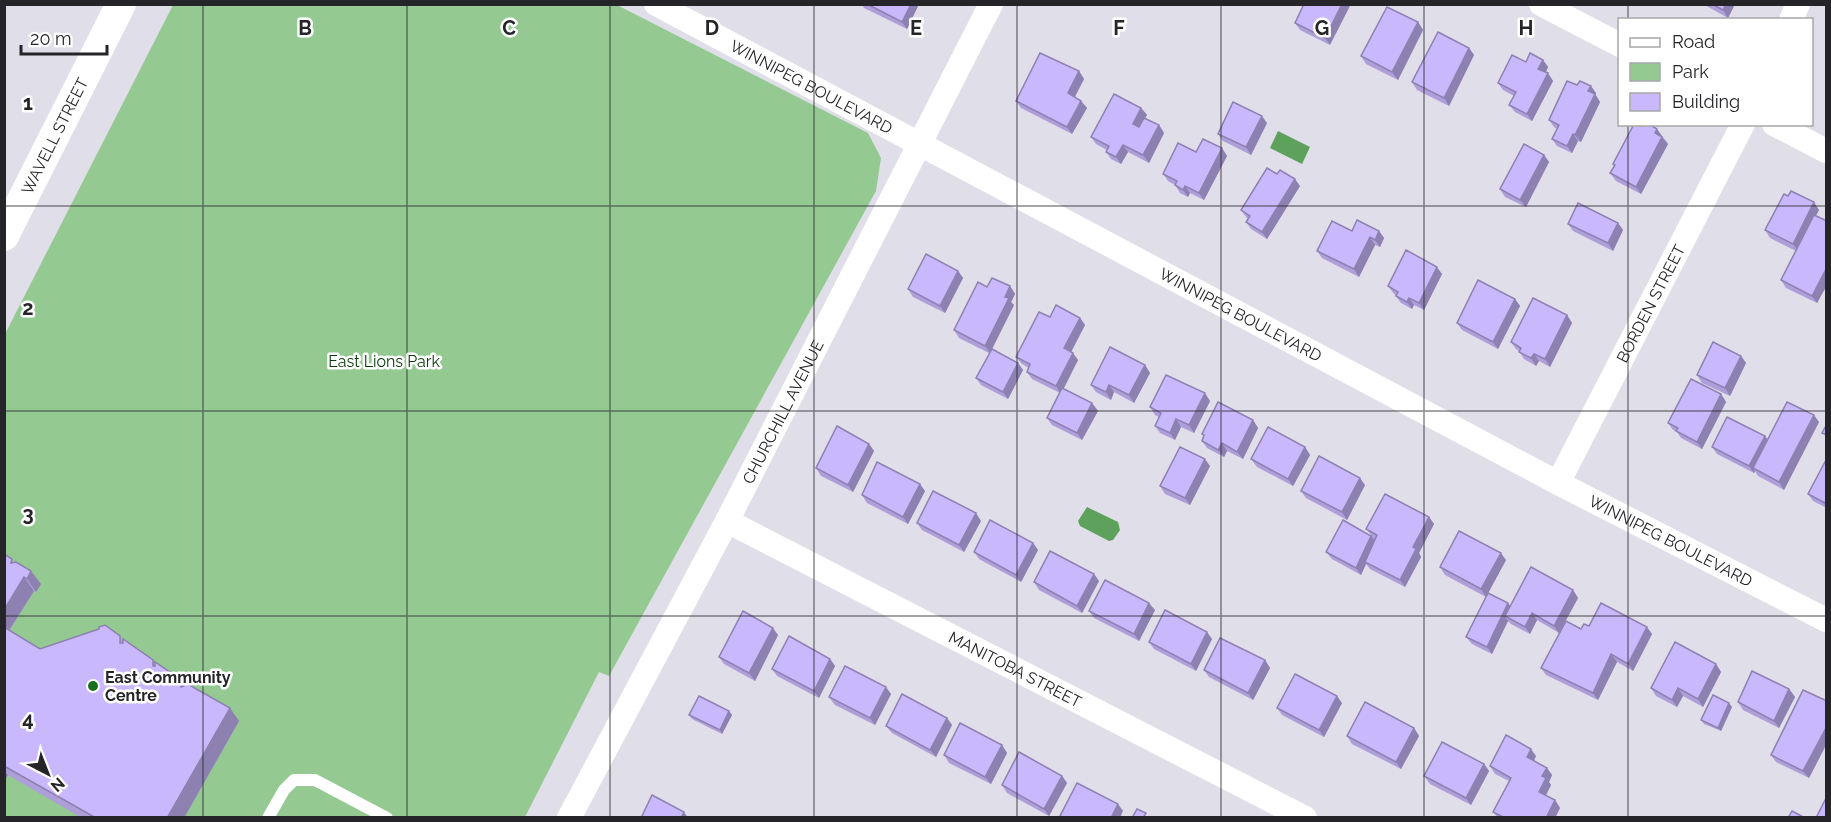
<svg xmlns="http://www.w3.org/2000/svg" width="1831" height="822" viewBox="0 0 1831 822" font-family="Raleway,sans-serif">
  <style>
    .green { fill: #94c992 }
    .water { fill: #5ea15d }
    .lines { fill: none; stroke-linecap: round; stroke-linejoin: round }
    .service { stroke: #fff; stroke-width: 12 }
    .minor { stroke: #fff; stroke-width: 24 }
    .tertiary { stroke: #fff; stroke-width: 30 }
    .wall { fill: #ae9eda }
    .shaded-wall { fill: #8d81b1 }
    .building { fill: #cab8fd; stroke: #8d81b1; stroke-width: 1.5 }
    .grid { fill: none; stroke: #252428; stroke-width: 1.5; stroke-opacity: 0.55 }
    .poi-dot { fill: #17701c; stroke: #fff; stroke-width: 2 }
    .labels { text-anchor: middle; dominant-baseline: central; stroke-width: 5; stroke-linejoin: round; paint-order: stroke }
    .street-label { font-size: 16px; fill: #252428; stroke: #fff }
    .park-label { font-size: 16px; fill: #073909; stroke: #fff }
    .poi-label { font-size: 16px; font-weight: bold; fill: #252428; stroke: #fff; text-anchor: start }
    .grid-label { font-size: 20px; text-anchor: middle; font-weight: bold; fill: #252428; stroke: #fff; stroke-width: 5; stroke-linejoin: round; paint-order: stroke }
  </style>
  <rect width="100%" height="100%" fill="#e0dee9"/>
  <polygon class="green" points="173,5 617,5 868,133 881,158 876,191 609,676 599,672 525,817 5,817 4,336"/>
  <g class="water">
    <polygon points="1278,131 1310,147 1302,164 1270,148"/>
    <polygon points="1087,507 1118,522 1120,530 1113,540 1109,541 1080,526 1078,521"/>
  </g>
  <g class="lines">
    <polyline class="service" points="268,818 284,790 294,780 315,780 387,818"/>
    <g class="minor">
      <path id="s1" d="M656,4l902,479 268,137"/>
      <polyline points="1541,4 1620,45"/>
      <polyline points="1791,20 1798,4"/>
      <polyline points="1774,124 1826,151"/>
      <path id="s2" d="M1558,483l185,-359"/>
      <path id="s3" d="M727,521l578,297"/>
      <path id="s4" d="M569,818l158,-297 264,-517"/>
    </g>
    <path class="tertiary" id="s5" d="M4,236l117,-232"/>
  </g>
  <g class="wall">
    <polygon points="862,4 919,4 907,29 864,8"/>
    <polygon points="1304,4 1330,45 1300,30 1295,23"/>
    <polygon points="1703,4 1735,4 1728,18"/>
    <polygon points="1418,22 1423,30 1398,80 1366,64 1361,56"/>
    <polygon points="1469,48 1474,55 1449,106 1417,90 1412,82"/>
    <polygon points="1543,60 1548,67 1546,72 1553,81 1532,121 1515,112 1509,105 1514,96 1503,90 1498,83 1526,62"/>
    <polygon points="1079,71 1084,79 1075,97 1081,101 1087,108 1072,134 1021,108 1016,101"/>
    <polygon points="1596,93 1595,94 1600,102 1581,142 1578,141 1572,153 1557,146 1552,139 1557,129 1554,127 1549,120"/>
    <polygon points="1141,108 1147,115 1145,118 1159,125 1164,133 1149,163 1128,152 1121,164 1111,159 1106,152 1107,150 1096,144 1091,137"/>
    <polygon points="1267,123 1251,155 1223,141 1218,134"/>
    <polygon points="1662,136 1668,144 1641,194 1616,181 1610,173 1614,166 1613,164"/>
    <polygon points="1222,148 1227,156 1204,200 1190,193 1188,197 1180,193 1175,185 1168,181 1163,174 1196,152"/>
    <polygon points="1544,155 1549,162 1526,207 1505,197 1500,189"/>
    <polygon points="1300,186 1267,239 1251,229 1246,222 1248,219 1246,217 1241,210"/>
    <polygon points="1819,210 1815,216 1827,221 1827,285 1817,303 1786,288 1781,280 1796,251 1770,238 1765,230"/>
    <polygon points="1618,223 1623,230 1613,251 1573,231 1568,224"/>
    <polygon points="1352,231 1379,231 1384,238 1380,247 1375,245 1359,277 1322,258 1317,251"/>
    <polygon points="958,271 963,278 945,313 913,297 908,289"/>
    <polygon points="1442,274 1424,310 1414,305 1412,309 1401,303 1388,286"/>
    <polygon points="1010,286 1015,294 1011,302 1014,305 992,349 1018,363 1023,370 1008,399 981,385 976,378 989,353 959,338 954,330 987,287"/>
    <polygon points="1515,299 1520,306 1498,349 1462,330 1457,323"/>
    <polygon points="1567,315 1572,323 1550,367 1539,361 1536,366 1524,359 1519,351 1516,349 1511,342"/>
    <polygon points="1050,317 1080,318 1085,325 1071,352 1078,360 1063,389 1092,403 1098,411 1082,440 1052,425 1047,418 1060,393 1032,379 1027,372 1029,368 1022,364 1016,357"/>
    <polygon points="1741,356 1746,363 1730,396 1702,383 1697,375"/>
    <polygon points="1145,365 1150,373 1134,403 1114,392 1111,400 1096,392 1091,385"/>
    <polygon points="1721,394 1726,402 1702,449 1681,438 1677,432 1673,430 1668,423"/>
    <polygon points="1210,401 1194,433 1181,427 1175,440 1160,433 1155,426 1159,417 1155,415 1150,407"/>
    <polygon points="1253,420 1258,428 1243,459 1227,451 1224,457 1207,448 1202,441 1204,436 1202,434"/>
    <polygon points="1819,422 1784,490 1758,476 1755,471 1754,473 1717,454 1712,447 1765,436 1768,440"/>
    <polygon points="869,444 874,451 853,492 821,476 816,468"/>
    <polygon points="1305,447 1310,455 1293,486 1257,467 1251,459"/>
    <polygon points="1827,458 1827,508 1813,501 1808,494"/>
    <polygon points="1210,466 1190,505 1165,494 1160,486"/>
    <polygon points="1365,485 1347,520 1306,498 1301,491"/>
    <polygon points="925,491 908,524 867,503 862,495"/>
    <polygon points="1429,517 1434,524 1419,553 1421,557 1405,587 1370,569 1366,564 1361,575 1332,559 1326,552 1371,535 1366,529"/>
    <polygon points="981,521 964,552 922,530 917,523"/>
    <polygon points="1033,543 1038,550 1021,582 979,559 974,552"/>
    <polygon points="4,554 41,584 36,592 34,591 10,630 40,649 120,636 123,641 153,660 155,664 180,679 184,684 239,721 184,818 82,818 8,775 4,781"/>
    <polygon points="1506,560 1488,593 1511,606 1573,590 1578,598 1559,633 1537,620 1530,634 1511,624 1508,621 1492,654 1472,644 1466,637 1486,597 1445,575 1440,567"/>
    <polygon points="1094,574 1099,581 1082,613 1039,590 1034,582"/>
    <polygon points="1155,610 1139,641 1094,618 1089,611"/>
    <polygon points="1589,626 1652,634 1633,671 1617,662 1598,700 1546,675 1541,668 1581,629"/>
    <polygon points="778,635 755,681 724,664 719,657"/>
    <polygon points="1212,639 1196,671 1154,649 1149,642"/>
    <polygon points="830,659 835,666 819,698 777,676 772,669"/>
    <polygon points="1265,660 1270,668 1253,700 1209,677 1204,670"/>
    <polygon points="1716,664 1721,672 1703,707 1683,696 1677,707 1656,696 1651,688"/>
    <polygon points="1789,689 1795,697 1779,728 1743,710 1738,702"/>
    <polygon points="891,694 875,725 835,705 829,697"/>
    <polygon points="1827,701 1827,743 1809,778 1776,762 1771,755"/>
    <polygon points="1342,703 1324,737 1282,715 1277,708"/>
    <polygon points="1732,707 1721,731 1704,724 1701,720"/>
    <polygon points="729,711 732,715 722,734 692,719 689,715"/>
    <polygon points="947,718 952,725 936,757 892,733 886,726"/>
    <polygon points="1414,728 1419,736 1401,769 1352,744 1347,736"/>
    <polygon points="1002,745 1007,753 991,784 949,763 944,755"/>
    <polygon points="1536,756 1534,761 1547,768 1552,775 1549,782 1551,785 1546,795 1555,800 1560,808 1555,818 1498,818 1493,812 1509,781 1495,774 1490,766"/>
    <polygon points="1484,764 1489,771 1471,805 1430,784 1424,776"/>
    <polygon points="1062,776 1067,783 1049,816 1007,793 1002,785"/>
  </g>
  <g class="shaded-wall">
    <polygon points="911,4 919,4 907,29 902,22"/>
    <polygon points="1342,4 1351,4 1330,45 1325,38"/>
    <polygon points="1726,4 1735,4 1728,18 1723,10"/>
    <polygon points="1418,22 1423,30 1398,80 1392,72"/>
    <polygon points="1469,48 1474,55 1449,106 1444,98"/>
    <polygon points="1543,60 1548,67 1544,76 1538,69"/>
    <polygon points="1079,71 1084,79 1073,100 1068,93"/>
    <polygon points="1548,73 1553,81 1532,121 1527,114"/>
    <polygon points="1591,86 1596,93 1593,98 1588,91"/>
    <polygon points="1595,94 1600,102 1581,142 1575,135"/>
    <polygon points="1081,101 1087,108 1072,134 1067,127"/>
    <polygon points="1141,108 1147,115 1138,131 1133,124"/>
    <polygon points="1262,116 1267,123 1251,155 1246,147"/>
    <polygon points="1159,125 1164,133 1149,163 1143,155"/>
    <polygon points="1657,129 1662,136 1660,140 1655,133"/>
    <polygon points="1573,134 1578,141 1572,153 1567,146"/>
    <polygon points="1662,137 1668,144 1641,194 1636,187"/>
    <polygon points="1123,145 1128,152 1121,164 1116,157"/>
    <polygon points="1222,148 1227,156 1204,200 1199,193"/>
    <polygon points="1544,155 1549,162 1526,207 1520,200"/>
    <polygon points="1295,179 1300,186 1267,239 1262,232"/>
    <polygon points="1185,186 1190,193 1188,197 1183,190"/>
    <polygon points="1814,202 1819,210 1798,251 1793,244"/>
    <polygon points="1618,223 1623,230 1613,251 1608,243"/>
    <polygon points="1379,231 1384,238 1380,247 1375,240"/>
    <polygon points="1370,237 1375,245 1359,277 1354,269"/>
    <polygon points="1437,267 1442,274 1424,310 1419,303"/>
    <polygon points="1827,267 1827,285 1817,303 1812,296"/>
    <polygon points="958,271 963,278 945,313 940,306"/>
    <polygon points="1010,286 1015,294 1011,302 1014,305 990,353 985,346"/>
    <polygon points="1409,298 1414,305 1412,309 1407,302"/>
    <polygon points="1515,299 1520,306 1498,349 1493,342"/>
    <polygon points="1567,315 1572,323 1550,367 1545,359"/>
    <polygon points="1080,318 1085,325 1069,356 1064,348"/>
    <polygon points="1073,353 1078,360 1061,394 1056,386"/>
    <polygon points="1534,354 1539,361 1536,366 1531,358"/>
    <polygon points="1741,356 1746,363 1730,396 1725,388"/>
    <polygon points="1018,363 1023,370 1008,399 1003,392"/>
    <polygon points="1145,365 1150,373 1134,403 1129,395"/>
    <polygon points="1109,385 1114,392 1111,400 1106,392"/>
    <polygon points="1205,393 1210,401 1194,433 1189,425"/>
    <polygon points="1721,394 1726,402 1702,449 1697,442"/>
    <polygon points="1092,403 1098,411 1082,440 1077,433"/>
    <polygon points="1814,415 1819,422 1784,490 1779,482"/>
    <polygon points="1176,419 1181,427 1175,440 1170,433"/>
    <polygon points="1253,420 1258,428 1243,459 1237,452"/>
    <polygon points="1765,436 1770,443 1753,468 1755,471 1754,473 1749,466"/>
    <polygon points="1222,443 1227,451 1224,457 1218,450"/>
    <polygon points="869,444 874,451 853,492 848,485"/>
    <polygon points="1305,447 1310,455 1293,486 1288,479"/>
    <polygon points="1205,459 1210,466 1190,505 1185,498"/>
    <polygon points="1360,478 1365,485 1347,520 1342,512"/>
    <polygon points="920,484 925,491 908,524 903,517"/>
    <polygon points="976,513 981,521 964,552 959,545"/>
    <polygon points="1429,517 1434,524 1419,553 1421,557 1405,587 1400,580 1413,547"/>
    <polygon points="1371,536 1377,543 1365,562 1366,564 1361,575 1356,568"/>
    <polygon points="1033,543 1038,550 1021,582 1016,575"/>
    <polygon points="1501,553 1506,560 1486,597 1481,589"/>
    <polygon points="31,571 41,584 36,592 27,579"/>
    <polygon points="1094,574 1099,581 1082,613 1077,606"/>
    <polygon points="24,577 34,591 6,635 4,633 4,610"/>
    <polygon points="1573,590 1578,598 1559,633 1554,626"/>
    <polygon points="1149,603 1155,610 1139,641 1134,634"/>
    <polygon points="1508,603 1513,610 1505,616 1508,621 1492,654 1487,647"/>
    <polygon points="1532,613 1537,620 1530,634 1525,627"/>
    <polygon points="1647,627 1652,634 1633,671 1628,664"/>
    <polygon points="773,628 778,635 755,681 749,673"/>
    <polygon points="1207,632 1212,639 1196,671 1191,664"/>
    <polygon points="1611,654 1617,662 1598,700 1593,693"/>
    <polygon points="830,659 835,666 819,698 814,691"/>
    <polygon points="1265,660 1270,668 1253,700 1248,693"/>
    <polygon points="1716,664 1721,672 1703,707 1698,699"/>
    <polygon points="886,687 891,694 875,725 870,718"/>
    <polygon points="1678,688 1683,696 1677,707 1672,700"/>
    <polygon points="1789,689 1795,697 1779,728 1774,721"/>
    <polygon points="1337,696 1342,703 1324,737 1319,730"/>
    <polygon points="1729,703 1732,707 1721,731 1718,728"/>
    <polygon points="230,708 239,721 184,818 167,818"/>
    <polygon points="729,711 732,715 722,734 720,730"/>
    <polygon points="947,718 952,725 936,757 930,750"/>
    <polygon points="1827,726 1827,743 1809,778 1803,771"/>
    <polygon points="1414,728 1419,736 1401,769 1396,762"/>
    <polygon points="1002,745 1007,753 991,784 985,777"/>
    <polygon points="1531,749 1536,756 1532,764 1527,757"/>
    <polygon points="1484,764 1489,771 1471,805 1466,798"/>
    <polygon points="1547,768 1552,775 1549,782 1551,785 1544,799 1539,792 1542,776"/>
    <polygon points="4,771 8,775 4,781"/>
    <polygon points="1062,776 1067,783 1049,816 1044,809"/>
    <polygon points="1555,800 1560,808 1555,818 1546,818"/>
    <polygon points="1118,804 1123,811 1120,818 1111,818"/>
    <polygon points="684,812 688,818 681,818"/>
  </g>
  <g class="building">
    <polygon points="867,4 911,4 902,22"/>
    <polygon points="1304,4 1342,4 1325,38 1295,23"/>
    <polygon points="1712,4 1726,4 1723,10"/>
    <polygon points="1387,7 1418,22 1392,72 1361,56"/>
    <polygon points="1438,32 1469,48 1444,98 1412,82"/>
    <polygon points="1040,53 1079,71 1068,93 1081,101 1067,127 1016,101"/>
    <polygon points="1530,53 1543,60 1538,69 1548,73 1527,114 1509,105 1516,92 1498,83 1512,55 1526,62"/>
    <polygon points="1567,81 1577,85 1580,81 1591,86 1588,91 1595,94 1575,135 1573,134 1567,146 1552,139 1559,125 1549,120"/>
    <polygon points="1114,94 1141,108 1133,124 1139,127 1144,118 1159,125 1143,155 1123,145 1116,157 1106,152 1109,146 1091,137"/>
    <polygon points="1233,102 1262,116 1246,147 1218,134"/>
    <polygon points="1634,124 1638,124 1642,126 1643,124 1649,124 1657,129 1655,133 1662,137 1636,187 1610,173 1615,165 1613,164"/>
    <polygon points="1203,139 1222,148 1199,193 1185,186 1183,190 1175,185 1177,181 1163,174 1178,143 1196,152"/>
    <polygon points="1524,144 1544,155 1520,200 1500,189"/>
    <polygon points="1267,168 1277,174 1280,170 1295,179 1262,232 1246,222 1250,216 1241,210"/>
    <polygon points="1791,191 1814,202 1793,244 1765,230 1784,194 1788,196"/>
    <polygon points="1578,203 1618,223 1608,243 1568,224"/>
    <polygon points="1814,215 1827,221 1827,267 1812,296 1781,280"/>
    <polygon points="1357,220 1379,231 1375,240 1370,237 1354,269 1317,251 1332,221 1352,231"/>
    <polygon points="1406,250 1437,267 1419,303 1409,298 1407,302 1396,296 1398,292 1388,286"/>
    <polygon points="926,254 958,271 940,306 908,289"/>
    <polygon points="992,278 1010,286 1005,297 1009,298 985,346 954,330 978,282 987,287"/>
    <polygon points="1478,280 1515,299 1493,342 1457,323"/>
    <polygon points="1533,298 1567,315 1545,359 1534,354 1531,358 1519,352 1521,348 1511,342"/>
    <polygon points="1056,305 1080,318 1064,348 1073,353 1056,386 1027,372 1030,364 1016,357 1039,312 1050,317"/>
    <polygon points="1713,342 1741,356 1725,388 1697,375"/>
    <polygon points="1110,347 1145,365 1129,395 1109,385 1106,392 1091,385"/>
    <polygon points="992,349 1018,363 1003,392 976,378"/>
    <polygon points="1166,375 1205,393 1189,425 1176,419 1170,433 1155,426 1161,413 1150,407"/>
    <polygon points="1691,379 1721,394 1697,442 1676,431 1678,428 1668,423"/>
    <polygon points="1062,388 1092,403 1077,433 1047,418"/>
    <polygon points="1218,402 1253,420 1237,452 1222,443 1218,450 1202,441 1204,435 1202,434"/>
    <polygon points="1787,402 1814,415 1779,482 1753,468"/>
    <polygon points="1727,417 1765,436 1749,466 1712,447"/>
    <polygon points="1827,424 1827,435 1822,433"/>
    <polygon points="837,426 869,444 848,485 816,468"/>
    <polygon points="1268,427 1305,447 1288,479 1251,459"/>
    <polygon points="1180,447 1205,459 1185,498 1160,486"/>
    <polygon points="1319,456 1360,478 1342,512 1301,491"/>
    <polygon points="1827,458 1827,504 1808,494"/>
    <polygon points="877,462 920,484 903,517 862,495"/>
    <polygon points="933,491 976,513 959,545 917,523"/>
    <polygon points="1385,494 1429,517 1413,547 1416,549 1400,580 1365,562 1377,535 1366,529"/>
    <polygon points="990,520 1033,543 1016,575 974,552"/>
    <polygon points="1343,520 1371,536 1356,568 1326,552"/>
    <polygon points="1459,531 1501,553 1481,589 1440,567"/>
    <polygon points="1050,551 1094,574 1077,606 1034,582"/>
    <polygon points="4,554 12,559 11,563 16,562 31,571 27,579 24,577 4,610"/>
    <polygon points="1531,567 1573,590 1554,626 1532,613 1525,627 1505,616"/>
    <polygon points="1105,580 1149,603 1134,634 1089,611"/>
    <polygon points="1488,593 1508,603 1487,647 1466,637"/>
    <polygon points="1601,603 1647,627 1628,664 1611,654 1593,693 1541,668 1566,621 1581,629 1584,624 1589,626"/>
    <polygon points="1165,610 1207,632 1191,664 1149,642"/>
    <polygon points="743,611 773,628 749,673 719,657"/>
    <polygon points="105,625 120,636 120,643 123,643 123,639 153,660 153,666 155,666 155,662 180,679 181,687 184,686 184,682 230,708 167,818 96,818 4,766 4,627 40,649 99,629 99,627"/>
    <polygon points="789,636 830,659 814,691 772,669"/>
    <polygon points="1220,638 1265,660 1248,693 1204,670"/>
    <polygon points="1675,642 1716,664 1698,699 1678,688 1672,700 1651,688"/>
    <polygon points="845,666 886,687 870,718 829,697"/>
    <polygon points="1752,671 1789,689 1774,721 1738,702"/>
    <polygon points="1295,674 1337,696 1319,730 1277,708"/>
    <polygon points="1803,690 1827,701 1827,726 1803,771 1771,755"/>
    <polygon points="902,694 947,718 930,750 886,726"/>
    <polygon points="1713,695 1729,703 1718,728 1701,720"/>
    <polygon points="699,696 729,711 720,730 689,715"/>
    <polygon points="1365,702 1414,728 1396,762 1347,736"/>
    <polygon points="960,723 1002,745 985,777 944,755"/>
    <polygon points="1506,735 1531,749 1527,757 1547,768 1542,776 1546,778 1539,792 1555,800 1546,818 1505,818 1493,812 1511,778 1490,766"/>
    <polygon points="1442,742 1484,764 1466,798 1424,776"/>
    <polygon points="1019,752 1062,776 1044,809 1002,785"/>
    <polygon points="1077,783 1118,804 1111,818 1064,818 1060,816"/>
    <polygon points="652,795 684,812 681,818 641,818"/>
    <polygon points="1827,796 1827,818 1816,818"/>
    <polygon points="1137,809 1146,813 1143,818 1132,818"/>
    <polygon points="1792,811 1805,818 1788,818"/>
  </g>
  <path class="grid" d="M203,4v814M407,4v814M610,4v814M814,4v814M1017,4v814M1221,4v814M1424,4v814M1628,4v16M1628,124v694M4,206h1822M4,411h1822M4,616h1822"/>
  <circle class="poi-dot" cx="93" cy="686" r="6"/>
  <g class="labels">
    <g class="street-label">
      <text stroke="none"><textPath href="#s1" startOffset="176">WINNIPEG BOULEVARD</textPath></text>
      <text stroke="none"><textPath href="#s5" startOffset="112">WAVELL STREET</textPath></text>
      <text stroke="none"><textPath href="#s2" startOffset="202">BORDEN STREET</textPath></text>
      <text stroke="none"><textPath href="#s1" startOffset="662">WINNIPEG BOULEVARD</textPath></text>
      <text stroke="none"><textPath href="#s4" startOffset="459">CHURCHILL AVENUE</textPath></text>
      <text stroke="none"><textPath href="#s1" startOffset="1148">WINNIPEG BOULEVARD</textPath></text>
      <text stroke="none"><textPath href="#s3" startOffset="324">MANITOBA STREET</textPath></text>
    </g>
    <g class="park-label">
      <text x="384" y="361">East Lions Park</text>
    </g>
    <g class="poi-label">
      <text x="105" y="677">East Community<tspan x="105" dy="18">Centre</tspan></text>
    </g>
  </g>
  <g class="grid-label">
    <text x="305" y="35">B</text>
    <text x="509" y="35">C</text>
    <text x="712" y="35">D</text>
    <text x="916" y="35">E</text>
    <text x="1119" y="35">F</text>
    <text x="1322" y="35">G</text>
    <text x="1526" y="35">H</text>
    <text x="28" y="110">1</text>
    <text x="28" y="315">2</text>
    <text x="28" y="521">3</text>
    <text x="28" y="726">4</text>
  </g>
  <rect width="1831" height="822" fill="none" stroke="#252428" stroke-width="12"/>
  <rect x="1618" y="18" width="195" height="108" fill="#ffffff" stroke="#a8a7a9" stroke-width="1.5"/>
  <rect x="1630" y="38" width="30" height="9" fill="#ffffff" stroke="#a8a7a9" stroke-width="1.5"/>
  <text x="1672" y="48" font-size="18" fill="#252428">Road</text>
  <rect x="1630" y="63" width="30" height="18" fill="#94c992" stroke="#a8a7a9" stroke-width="1.5"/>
  <text x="1672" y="78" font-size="18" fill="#252428">Park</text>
  <rect x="1630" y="93" width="30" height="18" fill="#cab8fd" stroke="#a8a7a9" stroke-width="1.5"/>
  <text x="1672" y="108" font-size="18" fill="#252428">Building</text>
  <g transform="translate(48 774) rotate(138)" stroke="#ffffff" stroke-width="4.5" paint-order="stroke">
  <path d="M0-4.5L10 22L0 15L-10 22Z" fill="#252428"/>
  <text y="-9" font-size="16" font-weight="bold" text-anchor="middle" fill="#252428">N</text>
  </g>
  <path d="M21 45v9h86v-9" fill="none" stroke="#252428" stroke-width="3"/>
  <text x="30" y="45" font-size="18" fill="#252428" stroke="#ffffff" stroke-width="4.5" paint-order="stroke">20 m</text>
</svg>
